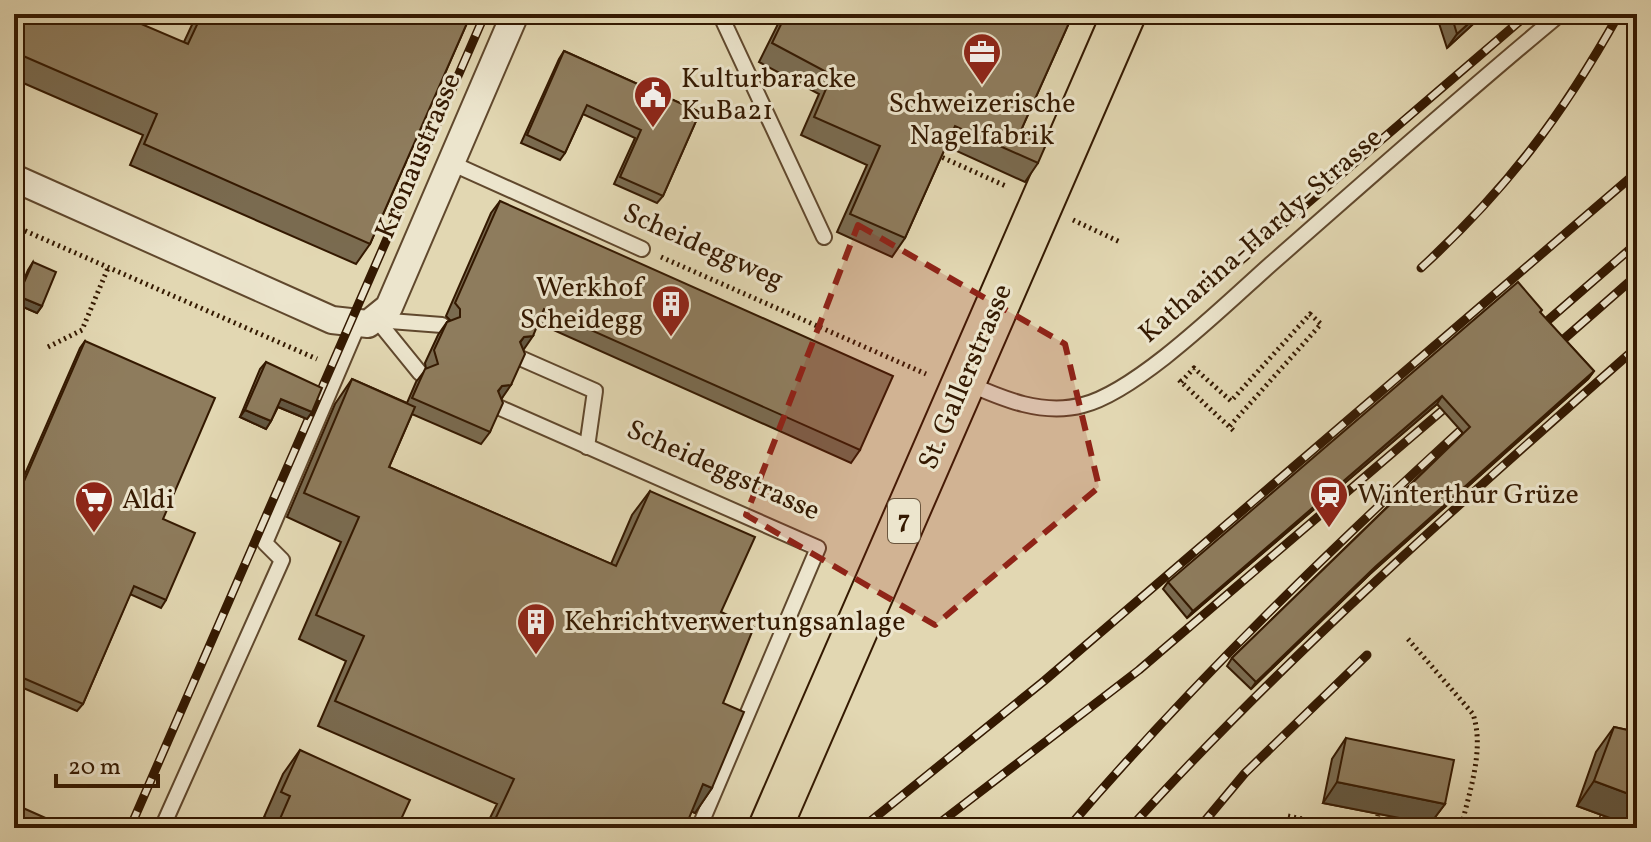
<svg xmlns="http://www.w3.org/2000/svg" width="1651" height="842" viewBox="0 0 1651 842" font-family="Vollkorn,serif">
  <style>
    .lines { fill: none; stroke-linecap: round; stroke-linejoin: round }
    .service-casing { stroke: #60482d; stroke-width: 18 }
    .minor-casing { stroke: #60482d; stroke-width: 30 }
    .primary-casing { stroke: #341901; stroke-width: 46 }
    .path { stroke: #341901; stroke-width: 5; stroke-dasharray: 2 4; stroke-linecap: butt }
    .service { stroke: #ece5cd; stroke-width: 14 }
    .minor { stroke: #ece5cd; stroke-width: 26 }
    .primary { stroke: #e2d7b2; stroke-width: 42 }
    .rail-casing { stroke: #341901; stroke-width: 9 }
    .rail { stroke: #ece5cd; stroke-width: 6; stroke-dasharray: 18; stroke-linecap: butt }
    .wall { fill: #7a6b50; stroke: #341901; stroke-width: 2 }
    .shaded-wall { fill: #635741; stroke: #341901; stroke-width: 2 }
    .building { fill: #8e7c5d; stroke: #341901; stroke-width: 2 }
    .marked { fill: #8f2418; fill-opacity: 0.2; stroke: #8f2418; stroke-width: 6; stroke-dasharray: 16 10; stroke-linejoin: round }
    .labels { text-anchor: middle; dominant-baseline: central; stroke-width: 6; stroke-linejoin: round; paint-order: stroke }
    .shield { fill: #ece5cd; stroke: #6b563e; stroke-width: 2 }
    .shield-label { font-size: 26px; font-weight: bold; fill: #341901 }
    .poi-label { font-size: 28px; fill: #341901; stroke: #ece5cd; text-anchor: start }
    .street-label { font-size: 28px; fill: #341901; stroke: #ece5cd }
  </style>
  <rect width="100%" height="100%" fill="#e2d7b2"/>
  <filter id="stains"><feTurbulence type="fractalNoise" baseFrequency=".0025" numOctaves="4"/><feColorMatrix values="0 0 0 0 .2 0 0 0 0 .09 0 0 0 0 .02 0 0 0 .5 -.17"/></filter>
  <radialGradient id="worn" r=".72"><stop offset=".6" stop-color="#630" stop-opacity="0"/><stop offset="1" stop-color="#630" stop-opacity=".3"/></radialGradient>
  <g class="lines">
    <defs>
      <g id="service">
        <polyline points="720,14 824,237"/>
        <polyline points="451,163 642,249"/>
        <polyline points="377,320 420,373"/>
        <polyline points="377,320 442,325"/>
        <polyline points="520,358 595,391 587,447"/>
        <path d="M967,383c36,16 76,33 116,22 55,-14 144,-102 188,-141 96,-84 191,-169 289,-250"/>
        <polyline points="498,407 818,548 699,828"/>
        <polyline points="162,828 282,560 265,543 358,325"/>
      </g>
      <polyline id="minor" points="14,178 332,320 368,324 389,307 515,14"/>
      <polyline id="primary" points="770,828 1124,14"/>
    </defs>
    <use href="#service" class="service-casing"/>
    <use href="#minor" class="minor-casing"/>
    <use href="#primary" class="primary-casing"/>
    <g class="path">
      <polyline points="937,155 1008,187"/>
      <polyline points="1073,220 1120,242"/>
      <polyline points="14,226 317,359"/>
      <polyline points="661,257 926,374"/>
      <polyline points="48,347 82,330 108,268"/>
      <polyline points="1179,380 1235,432"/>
      <polyline points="1181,382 1194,368 1231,401 1310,314 1321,324 1229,427"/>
      <path d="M1408,639l65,75c12,36 -4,78 -12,114"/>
      <polyline points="1288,816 1347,828"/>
      <polyline points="1375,828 1378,815"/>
    </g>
    <use href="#service" class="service"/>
    <use href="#minor" class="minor"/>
    <use href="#primary" class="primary"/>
    <defs>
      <g id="rail">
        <path d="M1421,268c86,-79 141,-152 198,-254"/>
        <polyline points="1211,286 1528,14"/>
        <polyline points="1531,335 1637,243"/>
        <polyline points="1548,353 1637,275"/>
        <polyline points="1625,754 1637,712"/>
        <polyline points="130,828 485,14"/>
        <polyline points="862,828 1044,681 1637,172"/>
        <polyline points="933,828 1139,670 1458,397"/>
        <path d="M1068,828c126,-147 265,-282 408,-412"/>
        <path d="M1130,828c157,-173 332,-327 507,-481"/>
        <polyline points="1199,828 1245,773 1367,655"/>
        <polyline points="1600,828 1611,796"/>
      </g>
    </defs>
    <use href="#rail" class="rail-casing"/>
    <use href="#rail" class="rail"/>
  </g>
  <g class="wall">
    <polygon points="14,14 184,42 197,14 471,14 370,244 356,264 130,165 143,135 14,79"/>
    <polygon points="761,14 1073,14 1022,128 1038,163 1025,182 946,146 905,238 892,257 837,232 867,165 801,135 819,94 759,62 779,22"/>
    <polygon points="1436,14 1484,14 1447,48"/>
    <polygon points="564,51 700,112 663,196 657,203 614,184 635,138 583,114 565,153 560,160 521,143 559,59"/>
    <polygon points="500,201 860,450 851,463 538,323 523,349 502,398 501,398 490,432 481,444 412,414 389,467 611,564 632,515 650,491 721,612 723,703 712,788 695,813 691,811 685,828 485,828 497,804 318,726 346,661 299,639 341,542 287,517 335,404 352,379 407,403 416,382 426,369 425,363 438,335 447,322 450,320 446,316 491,213"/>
    <polygon points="33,262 42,306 37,313 14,303 28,270"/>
    <polygon points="1542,310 1540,313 1594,371 1588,379 1370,574 1251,689 1227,666 1232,658 1463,433 1437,404 1187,618 1163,589 1168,582"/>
    <polygon points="85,341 163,519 166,600 161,608 130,594 83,704 77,711 14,684 14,499 80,348"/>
    <polygon points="266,362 312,412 307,419 278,407 271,421 266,429 240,417 260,369"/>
    <polygon points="1614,727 1637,732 1637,828 1629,828 1629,825 1577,806 1596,752"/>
    <polygon points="1346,738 1445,804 1430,824 1323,803 1332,759"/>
    <polygon points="300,750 397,828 270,828 273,821 264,817 283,774"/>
  </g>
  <g class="shaded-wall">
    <polygon points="1479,14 1484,14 1447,48 1457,34"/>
    <polygon points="18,296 42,306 37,313 14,303"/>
    <polygon points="533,336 524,349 515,350 524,337"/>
    <polygon points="1594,371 1588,379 1370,574 1251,689 1256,682 1375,567"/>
    <polygon points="511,385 502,398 493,399 502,386"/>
    <polygon points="1442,396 1437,404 1187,618 1193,611"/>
    <polygon points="281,399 312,412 307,419 276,406"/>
    <polygon points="245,410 271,421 266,429 240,417"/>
    <polygon points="1594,781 1637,797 1637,814 1629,825 1577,806"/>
    <polygon points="1337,782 1445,804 1430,824 1323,803"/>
    <polygon points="703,784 712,788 695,813 686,809"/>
  </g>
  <g class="building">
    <polygon points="14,14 118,14 188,44 202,14 471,14 370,244 144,144 157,114 14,52"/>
    <polygon points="786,14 1073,14 1022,128 1048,140 1038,163 955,126 905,238 850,214 880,146 814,117 832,75 772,43"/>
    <polygon points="1451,14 1479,14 1457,34"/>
    <polygon points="564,51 700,112 663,196 620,177 641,130 587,105 565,153 527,135"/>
    <polygon points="500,201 893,376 860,450 544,309 533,336 524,337 520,342 525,354 511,385 502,386 498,391 503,403 490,432 412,398 425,369 438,364 434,350 447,322 460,317 460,309 455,303"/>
    <polygon points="33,262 56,272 42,306 18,296"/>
    <polygon points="1518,282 1542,310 1540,312 1594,371 1375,567 1256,682 1232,658 1470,427 1442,396 1193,611 1168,582"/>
    <polygon points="85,341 215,398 163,519 195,533 166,600 134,586 83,704 14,674 14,504"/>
    <polygon points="266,362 322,388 312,412 281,399 271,421 245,410"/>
    <polygon points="352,379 415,407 389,467 616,566 650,491 755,537 721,612 754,627 723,703 744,712 712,788 703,784 685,828 491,828 514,779 335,701 364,636 316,615 359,517 304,493"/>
    <polygon points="1614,727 1637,732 1637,797 1594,781"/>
    <polygon points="1346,738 1454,760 1445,804 1337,782"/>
    <polygon points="300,750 410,800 397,828 276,828 290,796 281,792"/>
    <polygon points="14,804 68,828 14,828"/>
  </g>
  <path class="marked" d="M858,225l207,119 34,143 -164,138 -189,-110z"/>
  <defs>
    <symbol id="office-pin" viewBox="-11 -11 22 30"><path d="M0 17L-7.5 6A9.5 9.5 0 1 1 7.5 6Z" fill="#8f2418" stroke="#ece5cd"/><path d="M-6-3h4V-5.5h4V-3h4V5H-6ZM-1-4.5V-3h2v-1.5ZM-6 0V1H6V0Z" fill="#fff"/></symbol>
    <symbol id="civic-pin" viewBox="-11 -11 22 30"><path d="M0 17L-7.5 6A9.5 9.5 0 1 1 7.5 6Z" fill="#8f2418" stroke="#ece5cd"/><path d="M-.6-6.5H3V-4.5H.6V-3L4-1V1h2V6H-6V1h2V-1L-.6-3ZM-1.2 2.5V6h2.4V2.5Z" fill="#fff"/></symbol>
    <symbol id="building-pin" viewBox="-11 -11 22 30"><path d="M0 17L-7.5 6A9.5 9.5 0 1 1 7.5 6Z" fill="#8f2418" stroke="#ece5cd"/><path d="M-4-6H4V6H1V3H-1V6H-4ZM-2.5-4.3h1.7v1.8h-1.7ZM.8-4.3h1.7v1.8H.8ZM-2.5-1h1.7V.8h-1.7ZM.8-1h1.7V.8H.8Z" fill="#fff"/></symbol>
    <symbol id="station-pin" viewBox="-11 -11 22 30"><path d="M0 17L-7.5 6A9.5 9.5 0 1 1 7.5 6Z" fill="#8f2418" stroke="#ece5cd"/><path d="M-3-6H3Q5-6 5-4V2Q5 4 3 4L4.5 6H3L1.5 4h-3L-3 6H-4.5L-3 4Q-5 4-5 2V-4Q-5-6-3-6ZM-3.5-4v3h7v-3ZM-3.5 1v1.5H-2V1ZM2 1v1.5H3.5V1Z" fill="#fff"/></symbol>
    <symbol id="supermarket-pin" viewBox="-11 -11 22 30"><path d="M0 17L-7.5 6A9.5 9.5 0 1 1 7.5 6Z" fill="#8f2418" stroke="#ece5cd"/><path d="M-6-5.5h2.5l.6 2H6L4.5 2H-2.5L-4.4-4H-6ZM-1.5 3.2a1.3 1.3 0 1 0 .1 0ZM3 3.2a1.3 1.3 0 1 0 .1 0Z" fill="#fff"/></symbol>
  </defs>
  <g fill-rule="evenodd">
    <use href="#office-pin" x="960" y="30" width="44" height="60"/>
    <use href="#civic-pin" x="631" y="73" width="44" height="60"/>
    <use href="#building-pin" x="649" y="282" width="44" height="60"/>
    <use href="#station-pin" x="1307" y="473" width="44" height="60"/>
    <use href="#supermarket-pin" x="72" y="478" width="44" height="60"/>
    <use href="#building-pin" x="514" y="600" width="44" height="60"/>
  </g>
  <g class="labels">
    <rect class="shield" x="888" y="499" width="32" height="44" rx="6"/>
    <g class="shield-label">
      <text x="904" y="521">7</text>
    </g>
    <g class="poi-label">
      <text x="681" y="79">Kulturbaracke<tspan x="681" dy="32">KuBa21</tspan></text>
      <text x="982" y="104" text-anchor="middle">Schweizerische<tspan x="982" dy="32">Nagelfabrik</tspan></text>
      <text x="643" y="288" text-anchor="end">Werkhof<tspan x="643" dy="32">Scheidegg</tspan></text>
      <text x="1357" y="495">Winterthur Grüze</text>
      <text x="122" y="500">Aldi</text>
      <text x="564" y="622">Kehrichtverwertungsanlage</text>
    </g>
    <g class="street-label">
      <text transform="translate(419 156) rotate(-67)">Kronaustrasse</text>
      <text transform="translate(1261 236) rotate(-41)">Katharina-Hardy-Strasse</text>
      <text transform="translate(703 247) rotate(24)">Scheideggweg</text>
      <text transform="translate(966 377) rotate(-67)">St. Gallerstrasse</text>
      <text transform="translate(723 471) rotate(24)">Scheideggstrasse</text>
    </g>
  </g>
  <rect width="1651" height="842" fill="none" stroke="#e2d7b2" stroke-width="48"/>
  <rect x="16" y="16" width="1619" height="810" fill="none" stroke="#341901" stroke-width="4"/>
  <rect x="24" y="24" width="1603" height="794" fill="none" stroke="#341901" stroke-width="2"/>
  <path d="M56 774v12h102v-12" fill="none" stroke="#341901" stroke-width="4"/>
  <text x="68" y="774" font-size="24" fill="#341901" stroke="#ece5cd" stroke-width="6" paint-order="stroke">20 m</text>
  <rect width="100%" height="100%" filter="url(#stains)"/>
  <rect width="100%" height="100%" fill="url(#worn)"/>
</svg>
